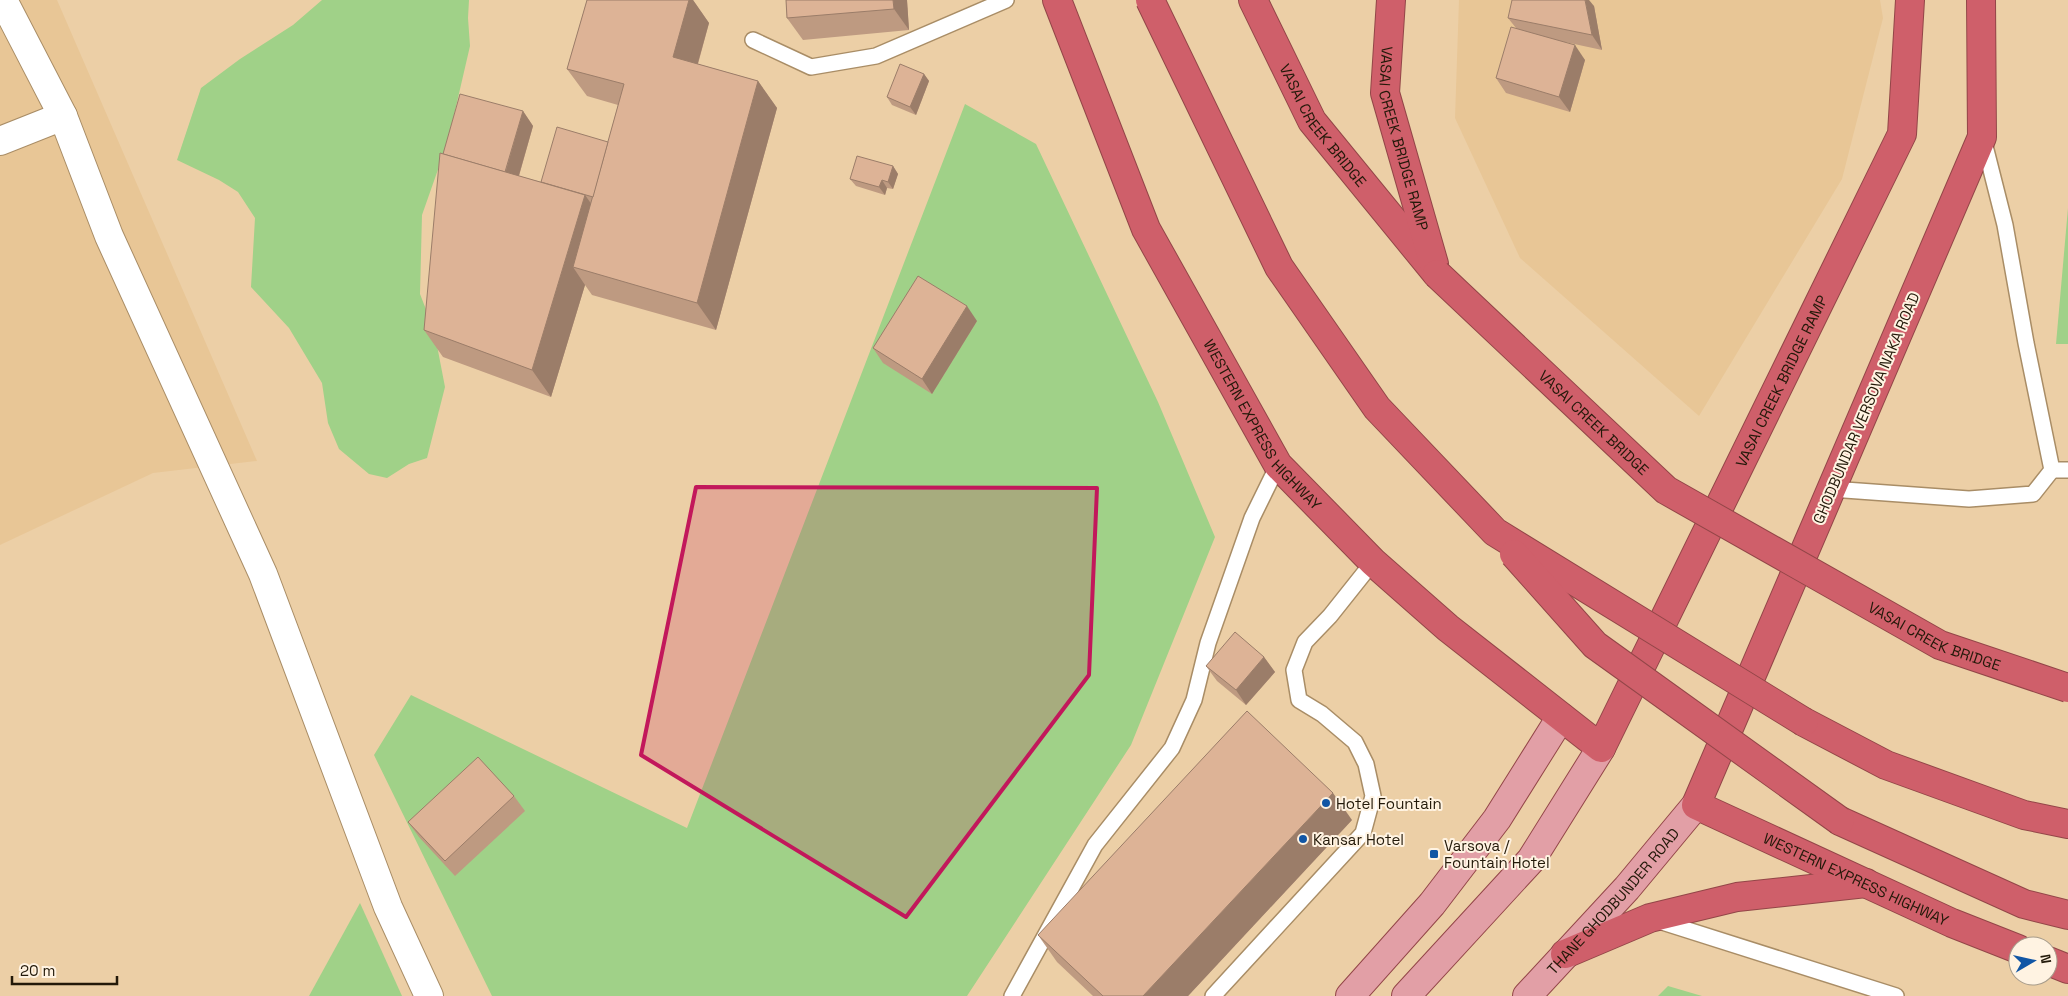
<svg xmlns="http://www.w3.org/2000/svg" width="2068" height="996" viewBox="0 0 2068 996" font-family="'Space Grotesk',sans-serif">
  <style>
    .built { fill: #e8c696 }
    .green { fill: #a0d188 }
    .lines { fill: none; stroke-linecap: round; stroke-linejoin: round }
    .lane-casing { stroke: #a98d66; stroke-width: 18 }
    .street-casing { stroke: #a98d66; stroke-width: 30 }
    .primary-casing { stroke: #934648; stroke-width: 30 }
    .highway-casing { stroke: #934648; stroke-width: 30 }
    .lane { stroke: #fff; stroke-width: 15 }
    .street { stroke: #fff; stroke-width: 28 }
    .primary { stroke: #e29fa6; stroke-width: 28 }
    .highway { stroke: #cf5f6a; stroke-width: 28 }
    .highway-bridge-casing { stroke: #934648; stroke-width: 30; stroke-linecap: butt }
    .highway-bridge { stroke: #cf5f6a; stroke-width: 28 }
    .wall { fill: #be9a81 }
    .shaded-wall { fill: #9b7d69 }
    .building { fill: #ddb396; stroke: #9b7d69 }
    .marked { fill: #c2185b; fill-opacity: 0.2; stroke: #c2185b; stroke-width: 4; stroke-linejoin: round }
    .poi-dot { fill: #1156a5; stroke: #fff3e2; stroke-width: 2 }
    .labels { text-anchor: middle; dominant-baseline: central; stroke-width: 4; stroke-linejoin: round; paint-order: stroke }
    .street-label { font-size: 15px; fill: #231909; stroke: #fff3e2 }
    .poi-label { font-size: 15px; fill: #231909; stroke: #fff3e2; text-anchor: start }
  </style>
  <rect width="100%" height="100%" fill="#eccfa6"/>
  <g class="built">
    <polygon points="0,0 57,0 257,461 153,473 0,545"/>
    <polygon points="1459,0 1880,0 1883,18 1842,179 1699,416 1520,258 1455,118"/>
  </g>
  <g class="green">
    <polygon points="322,0 469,0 468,18 470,46 448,141 422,215 420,294 434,330 445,387 427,458 409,464 387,478 369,474 339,449 328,423 322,383 289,328 251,287 255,218 238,192 219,180 177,160 201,88 240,59 293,25"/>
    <polygon points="965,104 1036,144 1158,402 1215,537 1131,745 967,996 492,996 374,755 411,695 687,828"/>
    <polygon points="2068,208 2068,344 2056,344"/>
    <polygon points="360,903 402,996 309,996"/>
    <polygon points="1668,986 1702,996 1658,996"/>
  </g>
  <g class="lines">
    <defs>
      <g id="lane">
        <polyline points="753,40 811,67 876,56 1006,0"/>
        <polyline points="2052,470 2068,470"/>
        <polyline points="1831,489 1969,499 2033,494 2052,470 2026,343 2005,225 1983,138"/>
        <polyline points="1656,920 1896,996"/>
        <polyline points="1012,996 1095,845 1172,748 1194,700 1208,643 1252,518 1278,465"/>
        <polyline points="1213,996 1363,833 1373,796 1366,764 1355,742 1322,714 1299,700 1294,670 1305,642 1330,616 1373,562"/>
      </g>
      <g id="street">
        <polyline points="3,0 63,116 109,236 263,574 388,907 429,996"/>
        <polyline points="0,141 63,116"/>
      </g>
      <g id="primary">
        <polyline points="1350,996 1432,904 1497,819 1561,717"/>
        <polyline points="1406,996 1531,860 1601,748"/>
        <path id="s1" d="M1527,996l100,-108 69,-83"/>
      </g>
      <g id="highway">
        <path id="s2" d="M1057,0l89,229 132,236 95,97 75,66 153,120 301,-614 8,-134"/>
        <path id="s3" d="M1253,0l59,121 125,153"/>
        <path id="s4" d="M1391,0l-6,93 49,171"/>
        <path id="s5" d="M1981,0l1,137 -286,668 256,118 66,26"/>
        <polyline points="1804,722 1886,765 2024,815 2068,824"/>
        <polyline points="1840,821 2024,904 2068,915"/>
        <polyline points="1565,954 1650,918 1737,897 1866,883"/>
        <polyline points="2048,961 2068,969"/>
      </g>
    </defs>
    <use href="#lane" class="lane-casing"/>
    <use href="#street" class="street-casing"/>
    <use href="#primary" class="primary-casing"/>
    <use href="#highway" class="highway-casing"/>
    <use href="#lane" class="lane"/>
    <use href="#street" class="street"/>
    <use href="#primary" class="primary"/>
    <use href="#highway" class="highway"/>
    <defs>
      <g id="highway-bridge">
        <polyline points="1150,0 1279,267 1377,408 1495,532 1804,722"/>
        <path id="s6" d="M1437,274l229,216 274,155 128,43"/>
        <polyline points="1514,554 1595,645 1840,821"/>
      </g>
    </defs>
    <use href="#highway-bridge" class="highway-bridge-casing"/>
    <use href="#highway-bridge" class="highway-bridge"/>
  </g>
  <g class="wall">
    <polygon points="587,0 693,0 709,23 698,64 758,81 777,108 716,330 592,295 585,285 551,397 443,357 424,330 443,154 523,111 533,126 519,176 541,182 608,142 618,105 587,96 567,69"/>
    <polygon points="786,0 907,0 909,30 803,40 787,18"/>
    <polygon points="1594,6 1602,50 1565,42 1585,60 1570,112 1506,93 1496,78 1516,28 1508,18"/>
    <polygon points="924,74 929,81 916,115 892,105 887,97"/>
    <polygon points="893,166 898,174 893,189 887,188 885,195 856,186 850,179"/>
    <polygon points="977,321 932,394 883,363 873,348"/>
    <polygon points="1264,657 1275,672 1246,705 1217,681 1206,666"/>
    <polygon points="514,796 525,811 455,876 419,837 408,822"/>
    <polygon points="1352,820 1188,996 1093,996 1057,962 1038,935"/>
  </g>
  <g class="shaded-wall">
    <polygon points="689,0 693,0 709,23 692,84 673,57"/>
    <polygon points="893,0 907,0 909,30 894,9"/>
    <polygon points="1585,0 1589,0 1594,6 1602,50 1592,35"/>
    <polygon points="1575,45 1585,60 1570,112 1559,97"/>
    <polygon points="924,74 929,81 916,115 910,107"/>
    <polygon points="758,81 777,108 716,330 697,303"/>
    <polygon points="523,111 533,126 515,189 505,174"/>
    <polygon points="893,166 898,174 893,189 888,182"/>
    <polygon points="882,180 887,188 885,195 879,187"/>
    <polygon points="585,195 604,222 573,267 585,285 551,397 532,370"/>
    <polygon points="967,306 977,321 932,394 922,379"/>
    <polygon points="1264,657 1275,672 1246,705 1236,690"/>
    <polygon points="1333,793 1352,820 1188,996 1143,996"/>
  </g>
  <g class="building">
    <polygon points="587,0 689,0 673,57 758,81 697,303 573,267 624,84 567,69"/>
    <polygon points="786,0 893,0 894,9 787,18"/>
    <polygon points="1512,0 1585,0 1592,35 1508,18"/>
    <polygon points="1511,27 1575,45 1559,97 1496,78"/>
    <polygon points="900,64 924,74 910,107 887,97"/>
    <polygon points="460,94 523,111 505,172 443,154"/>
    <polygon points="557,127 608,142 593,197 541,182"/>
    <polygon points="440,153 585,195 532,370 424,330"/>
    <polygon points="857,156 893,166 888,182 882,180 879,187 850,179"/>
    <polygon points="918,276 967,306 922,379 873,348"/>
    <polygon points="1235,632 1264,657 1236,690 1206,666"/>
    <polygon points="1247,711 1333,793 1143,996 1103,996 1038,935"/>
    <polygon points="478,757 514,796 445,861 408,822"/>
  </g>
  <path class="marked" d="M696,487l401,1 -8,187 -183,242 -265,-162z"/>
  <g class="poi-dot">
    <circle cx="1326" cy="803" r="5"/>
    <circle cx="1303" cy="839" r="5"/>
    <rect x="1429" y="849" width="10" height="10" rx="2.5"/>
  </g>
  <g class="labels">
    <g class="street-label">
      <text stroke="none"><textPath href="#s3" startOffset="144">VASAI CREEK BRIDGE</textPath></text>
      <text stroke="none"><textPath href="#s4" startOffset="141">VASAI CREEK BRIDGE RAMP</textPath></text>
      <text stroke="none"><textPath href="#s2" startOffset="1355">VASAI CREEK BRIDGE RAMP</textPath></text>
      <text transform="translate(1866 408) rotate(-67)">GHODBUNDAR VERSOVA NAKA ROAD</text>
      <text stroke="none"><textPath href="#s2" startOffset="474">WESTERN EXPRESS HIGHWAY</textPath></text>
      <text stroke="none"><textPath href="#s6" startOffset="216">VASAI CREEK BRIDGE</textPath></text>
      <text stroke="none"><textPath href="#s6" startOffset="621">VASAI CREEK BRIDGE</textPath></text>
      <text stroke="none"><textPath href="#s5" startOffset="1040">WESTERN EXPRESS HIGHWAY</textPath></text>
      <text stroke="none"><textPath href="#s1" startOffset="128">THANE GHODBUNDER ROAD</textPath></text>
    </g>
    <g class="poi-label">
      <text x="1336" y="803">Hotel Fountain</text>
      <text x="1313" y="839">Kansar Hotel</text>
      <text x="1444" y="845">Varsova /<tspan x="1444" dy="17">Fountain Hotel</tspan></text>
    </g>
  </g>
  <g transform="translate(2033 961) rotate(81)"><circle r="24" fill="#fff3e2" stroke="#a79c8b"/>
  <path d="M0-4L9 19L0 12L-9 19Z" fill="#1156a5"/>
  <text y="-8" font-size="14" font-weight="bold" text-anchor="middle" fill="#231909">N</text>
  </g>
  <path d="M12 976v8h105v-8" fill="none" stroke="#231909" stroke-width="2.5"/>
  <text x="20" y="976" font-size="15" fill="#231909" stroke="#fff3e2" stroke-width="4" paint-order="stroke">20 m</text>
</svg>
